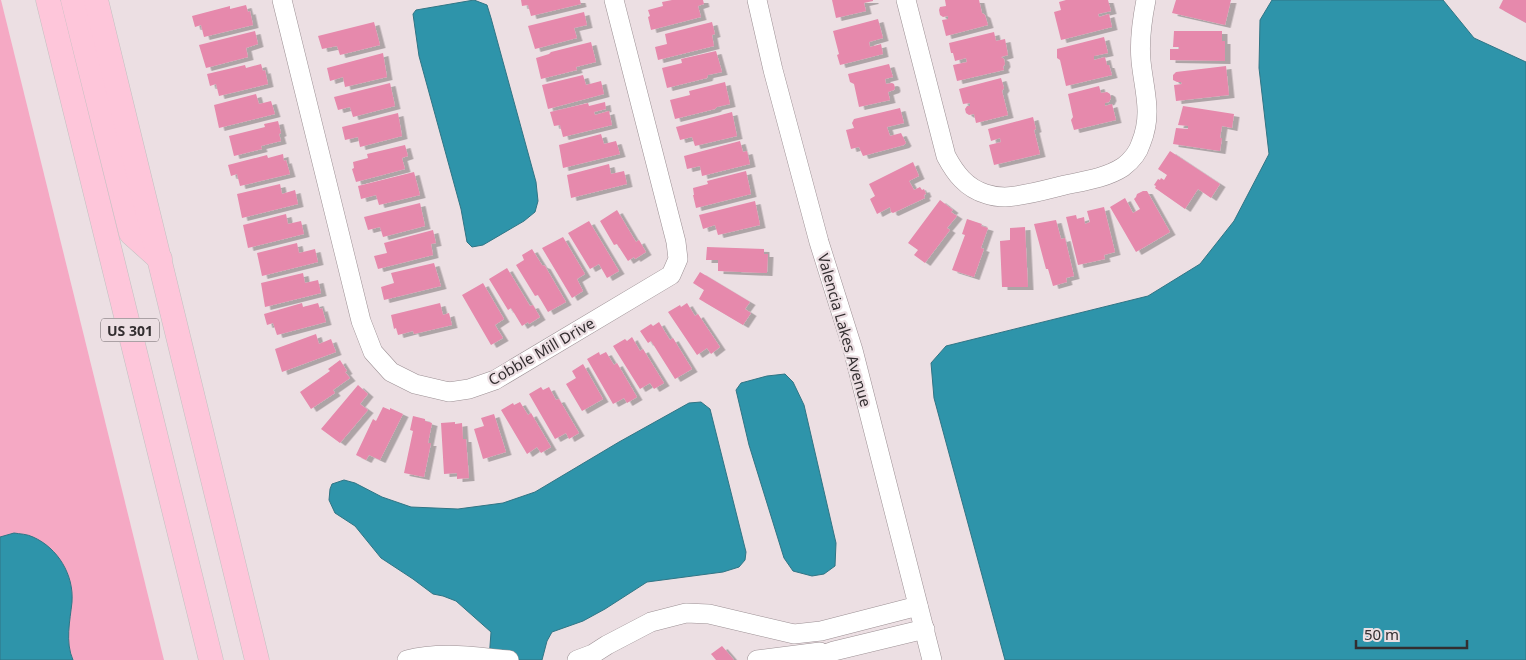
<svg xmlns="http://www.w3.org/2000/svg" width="1526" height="660" viewBox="0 0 1526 660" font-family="'Noto Sans',sans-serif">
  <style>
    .green { fill: #f5a9c4 }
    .water { fill: #2e94aa; stroke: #307585 }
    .building { fill: #e689ac; filter: url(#shadow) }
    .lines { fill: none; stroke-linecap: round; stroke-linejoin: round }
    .minor-casing { stroke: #9c9094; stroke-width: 20 }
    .major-casing { stroke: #c2c0c1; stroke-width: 25 }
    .minor { stroke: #fff; stroke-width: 19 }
    .major { stroke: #fec6da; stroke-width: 24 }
    .labels { text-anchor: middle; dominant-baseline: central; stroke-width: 4.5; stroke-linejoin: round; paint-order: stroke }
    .shield { fill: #ecdfe3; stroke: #6a6366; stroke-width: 1 }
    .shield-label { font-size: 14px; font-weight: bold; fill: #332e30 }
    .street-label { font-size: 15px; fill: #332e30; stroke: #ecdfe3 }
  </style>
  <defs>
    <filter id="shadow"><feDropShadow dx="5.5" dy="3" stdDeviation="0" flood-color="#0004"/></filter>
  </defs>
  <rect width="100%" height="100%" fill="#ecdfe3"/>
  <polygon class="green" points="0,0 1,0 164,660 0,660"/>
  <g class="water">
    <polygon points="474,0 487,5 491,18 536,182 538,201 535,212 524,221 483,245 472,247 467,242 461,209 419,56 413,14 416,10"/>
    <polygon points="1272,0 1443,0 1474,38 1526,62 1526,660 1005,660 934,398 931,363 946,346 1148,296 1200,264 1234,221 1269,154 1259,68 1260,20"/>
    <polygon points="785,374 793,382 804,405 836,543 835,566 824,574 812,576 793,571 784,558 749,445 736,390 741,383 767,376"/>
    <polygon points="701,402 710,409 746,552 745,560 739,567 723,572 647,582 605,609 583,621 552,632 547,641 542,660 489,660 491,632 456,601 443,596 433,594 413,579 381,558 355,526 335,513 329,500 330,489 332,484 344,480 355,483 382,497 411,507 458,509 503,503 535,492 619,442 689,403"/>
    <path d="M14,533c6,1 13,1 19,4 25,11 41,38 39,65 -2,19 -7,40 1,58h-73v-123z"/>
  </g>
  <g class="building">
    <polygon points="521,0 580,0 581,4 531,16 528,5 522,6"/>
    <polygon points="672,0 703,0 704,4 698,6 701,17 651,30 648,17 650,16 648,10 663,6 662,2"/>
    <polygon points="832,0 873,0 873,1 864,3 866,11 836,18"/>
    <polygon points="945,0 979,0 982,13 985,15 988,25 946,36 942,20 948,19 948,16 943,17 940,15 939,10 940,7 946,6"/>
    <polygon points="1066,0 1108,0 1111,11 1098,14 1099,17 1109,14 1112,27 1061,40 1054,12 1061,10 1059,2"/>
    <polygon points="1176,0 1231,0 1225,25 1172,13"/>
    <polygon points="1503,0 1526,0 1526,23 1499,8"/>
    <polygon points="246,5 248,12 250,11 253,25 204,37 201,25 195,27 192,16 230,6 230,9"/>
    <polygon points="584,12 587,25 574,28 577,38 535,49 528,26"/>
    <polygon points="878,19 883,38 869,42 870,47 881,44 883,54 840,65 837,55 839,54 833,31"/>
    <polygon points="374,22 380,45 340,55 337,46 322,49 318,36"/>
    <polygon points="712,22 715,34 712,35 714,46 658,60 655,47 667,44 665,34"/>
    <polygon points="255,31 258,44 246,48 248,57 206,68 199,45"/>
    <polygon points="1174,31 1222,31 1222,41 1225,41 1225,61 1170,60 1170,49 1179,49 1179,47 1173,47"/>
    <polygon points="994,32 996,41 1005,39 1008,55 1001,57 1004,59 1005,64 1003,67 1004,70 957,81 953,65 967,62 966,58 955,61 953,53 951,53 949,43"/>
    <polygon points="1104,37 1108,53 1094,56 1094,60 1105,57 1107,65 1109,65 1112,75 1066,86 1060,60 1057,58 1057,49"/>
    <polygon points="591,42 596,62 576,67 577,70 541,79 536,58 549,54 551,52"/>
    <polygon points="716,51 722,72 708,75 707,78 667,88 662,68 682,63 681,59"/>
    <polygon points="383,53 387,77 345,87 343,77 330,81 327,68"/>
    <polygon points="261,64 263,71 265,70 268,84 219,96 216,84 210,86 207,74 245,65 246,68"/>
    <polygon points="889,64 893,77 885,79 886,84 892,83 894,84 895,88 894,90 888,92 890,100 859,107 854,84 850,82 848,74"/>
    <polygon points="1226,66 1229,95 1176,101 1174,85 1182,84 1181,82 1177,82 1173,80 1173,75 1176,72"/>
    <polygon points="583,75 586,85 601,81 604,94 548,109 542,85"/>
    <polygon points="1001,78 1004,88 1002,91 1008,115 976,123 974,114 969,115 966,113 965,109 967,106 970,106 970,103 963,104 959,89"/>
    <polygon points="725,82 730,104 717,107 715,109 675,119 670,100 690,95 689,91"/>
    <polygon points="390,83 395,106 353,117 350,107 338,110 334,97"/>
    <polygon points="1099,86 1101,93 1107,92 1110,94 1111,98 1109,102 1105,103 1105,106 1112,104 1116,120 1074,130 1071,120 1073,117 1068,94"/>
    <polygon points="256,94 259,104 271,101 275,114 219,128 214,105"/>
    <polygon points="605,102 606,109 594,112 595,115 609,111 612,125 563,137 560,125 554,126 550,112 588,103 589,106"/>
    <polygon points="1183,106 1234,114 1232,128 1222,126 1220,138 1222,138 1220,151 1173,144 1176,128 1188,129 1188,126 1178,125"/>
    <polygon points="900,108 904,123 887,127 890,136 901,133 906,143 904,145 863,156 859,147 851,149 846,130 854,128 852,123 854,119"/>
    <polygon points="732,112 737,136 695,146 692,137 680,140 676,127"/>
    <polygon points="398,113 402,136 360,147 358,137 345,140 342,127"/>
    <polygon points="1033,117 1036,129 1034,130 1040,154 994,165 989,145 1001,142 1000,138 991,141 988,129"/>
    <polygon points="278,121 281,133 279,134 281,141 261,146 262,149 234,156 229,136 265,127 264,124"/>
    <polygon points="601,134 604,144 616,141 620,154 563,168 559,145"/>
    <polygon points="740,141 743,152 747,151 750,164 702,176 700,166 687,169 684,156"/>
    <polygon points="405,145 408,156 402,158 405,169 356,182 352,169 354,168 353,162 368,158 367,154"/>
    <polygon points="1170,151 1220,184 1211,198 1198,189 1185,209 1155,188 1156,186 1154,185 1158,179 1160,180 1161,178 1164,180 1167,175 1158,169"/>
    <polygon points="283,154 284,161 286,160 290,174 240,186 237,174 231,176 228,165 267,155 268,158"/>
    <polygon points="913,162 919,176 909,181 914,190 920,187 922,190 924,189 926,194 924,195 925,198 893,213 891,212 890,207 877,214 870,199 875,196 869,184"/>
    <polygon points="609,164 611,174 624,171 627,184 571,198 567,175"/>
    <polygon points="746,171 751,194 696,208 693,195 694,195 693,188 708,184 707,181"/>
    <polygon points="414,172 420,195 379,205 376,195 361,199 358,186"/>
    <polygon points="280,184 282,194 295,190 298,204 242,218 237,194"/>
    <polygon points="1143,191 1147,191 1170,232 1136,252 1110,207 1125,198 1133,213 1140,209 1134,199 1136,197 1137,194"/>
    <polygon points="940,200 953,210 951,212 957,216 947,228 950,230 925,263 914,255 918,250 908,243"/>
    <polygon points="755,201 760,225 718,235 715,225 703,229 699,215"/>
    <polygon points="420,203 425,226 383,237 380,227 368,230 364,217"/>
    <polygon points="1104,207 1115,252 1104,255 1105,259 1078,265 1066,217 1076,215 1077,219 1084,217 1085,224 1090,222 1087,211"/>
    <polygon points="617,210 636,242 639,240 646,252 635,259 634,257 628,261 617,244 614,245 600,221"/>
    <polygon points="286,214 288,224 301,221 304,234 248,248 243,225"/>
    <polygon points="967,219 982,224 981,226 988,228 981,248 984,249 974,277 952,270 965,235 962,234"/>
    <polygon points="1056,220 1061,239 1065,238 1074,276 1066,278 1067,282 1053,286 1048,269 1046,269 1034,224"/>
    <polygon points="589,221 619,271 607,278 599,264 590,269 568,233"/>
    <polygon points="1025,227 1028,287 1002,287 1000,241 1010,240 1010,228"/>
    <polygon points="433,230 436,243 431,244 433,255 378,269 374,256 387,253 384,243"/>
    <polygon points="563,237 585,274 577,279 583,291 572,298 542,248"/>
    <polygon points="297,243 299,253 315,249 318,262 262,276 257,253"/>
    <polygon points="707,247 764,249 764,254 768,254 767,273 718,271 718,260 706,260"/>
    <polygon points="532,249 542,265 545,266 566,302 548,312 538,295 535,296 516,265 524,260 522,255"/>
    <polygon points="434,263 441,286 384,300 381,287 394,283 391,273"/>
    <polygon points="507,268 530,306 533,305 540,317 529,324 528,322 522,326 511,308 508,310 489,279"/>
    <polygon points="700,272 750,302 745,309 751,313 743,325 699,299 704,290 693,283"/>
    <polygon points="303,273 305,283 318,280 321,293 265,307 261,283"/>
    <polygon points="483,283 504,319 495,325 503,338 491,345 462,295"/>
    <polygon points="302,303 303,307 318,303 320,309 322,308 326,322 277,335 273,323 267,325 264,314"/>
    <polygon points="440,303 443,315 449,313 452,325 414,334 413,331 398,335 396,328 394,329 391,315"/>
    <polygon points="687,303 695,316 698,314 720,347 711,354 707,348 697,355 668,312 680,305 681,307"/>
    <polygon points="659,322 670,340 673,338 692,369 675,379 651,341 648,343 640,331 651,324 653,326"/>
    <polygon points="316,334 319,344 331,339 336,352 282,372 275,349"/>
    <polygon points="632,337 640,351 643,349 664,383 654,389 650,383 640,389 613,346 625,339 627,341"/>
    <polygon points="599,352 600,355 606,352 614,365 617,363 637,397 627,403 624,398 613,404 587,359"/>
    <polygon points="340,360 347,371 345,372 350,378 333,390 335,393 311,409 300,392 330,371 328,369"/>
    <polygon points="583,364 603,399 582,411 566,384 576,378 572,371"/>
    <polygon points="358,385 368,394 360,404 368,410 340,443 321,429"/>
    <polygon points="541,387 543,390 549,387 556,400 559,399 579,433 569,439 566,433 555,439 529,394"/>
    <polygon points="520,402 528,415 531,413 551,447 541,453 537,447 527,454 501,410 513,403 514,405"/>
    <polygon points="383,407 390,410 390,408 403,414 380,460 369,455 366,460 356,455 373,419 376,421"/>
    <polygon points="494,414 506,452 483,459 474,429 484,426 481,418"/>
    <polygon points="413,416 425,419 425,421 432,423 428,443 431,443 424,477 404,473 413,431 410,430"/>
    <polygon points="455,422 455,424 462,423 463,439 466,439 469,478 457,479 457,473 444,474 441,423"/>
    <polygon points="722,646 729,654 734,660 716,660 711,654"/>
  </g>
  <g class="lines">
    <defs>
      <g id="minor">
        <polyline points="282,0 361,321 373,352 391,372 415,384 449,392 469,389 495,380 671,275 678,259 676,242 614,0"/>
        <polyline points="757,0 773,70 819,242 853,350 932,660"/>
        <path d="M906,0l40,156c9,17 20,32 40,38 6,2 13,3 19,3 20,-1 40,-7 60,-12 19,-4 41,-7 58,-18 8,-6 15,-14 18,-24 12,-30 3,-52 0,-82 -2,-21 1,-41 5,-61"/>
        <path d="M407,660c34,-9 68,-3 102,0"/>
        <polyline points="577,660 593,654 607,645 651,622 686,613 709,614 794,634 821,631 918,606"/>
        <polyline points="757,660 820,652"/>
        <polyline points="809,660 834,651 925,629"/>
      </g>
      <g id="major">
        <polyline points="48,0 211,660"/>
        <polyline points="73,0 131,233 160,259"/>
        <polyline points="96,0 257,660"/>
      </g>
    </defs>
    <use href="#minor" class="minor-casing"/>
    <use href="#major" class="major-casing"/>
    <use href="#minor" class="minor"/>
    <use href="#major" class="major"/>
  </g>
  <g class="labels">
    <rect class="shield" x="101" y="318.5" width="58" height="23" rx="4"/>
    <g class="shield-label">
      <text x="130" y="330">US 301</text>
    </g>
    <g class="street-label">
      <text transform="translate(845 330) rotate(74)">Valencia Lakes Avenue</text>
      <text transform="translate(541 351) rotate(-30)">Cobble Mill Drive</text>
    </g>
  </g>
  <path d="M1356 640v8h111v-8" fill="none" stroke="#332e30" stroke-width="2.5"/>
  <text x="1364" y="640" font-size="15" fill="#332e30" stroke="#ecdfe3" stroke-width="4" paint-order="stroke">50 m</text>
</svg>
